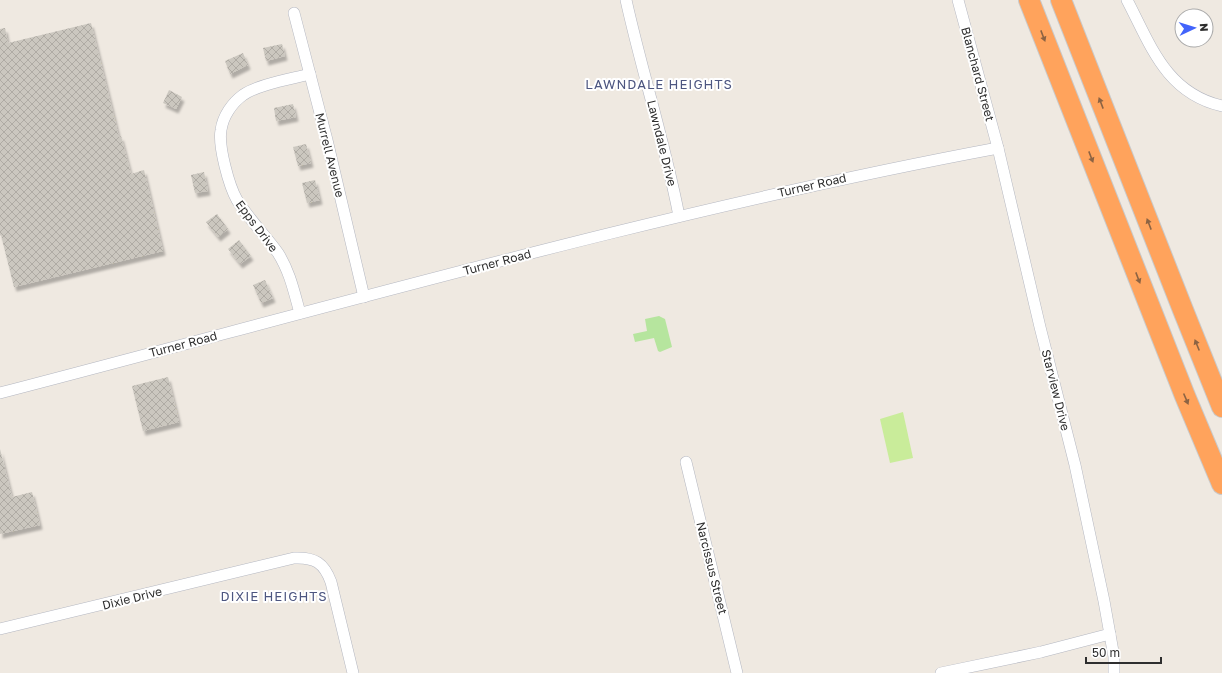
<svg xmlns="http://www.w3.org/2000/svg" width="1222" height="673" viewBox="0 0 1222 673" font-family="'Golos Text',sans-serif">
  <style>
    .grass { fill: #b6e59e }
    .pitch { fill: #c9ec9a }
    .building { fill: url(#building-cross-hatch); filter: url(#shadow) }
    .lines { fill: none; stroke-linecap: round; stroke-linejoin: round }
    .street-casing { stroke: #b4b7c1; stroke-width: 12 }
    .highway-casing { stroke: #c9c9c9; stroke-width: 22 }
    .street { stroke: #fff; stroke-width: 11 }
    .highway { stroke: #ffa35c; stroke-width: 20 }
    .oneway { fill: #8c6343 }
    .labels { text-anchor: middle; dominant-baseline: central; stroke-width: 4; stroke-linejoin: round; paint-order: stroke }
    .street-label { font-size: 12px; fill: #2e2e2e; stroke: #fff }
    .neighbourhood-label { font-size: 13px; letter-spacing: 1px; fill: #4d5680; stroke: #fff }
  </style>
  <defs>
    <pattern id="building-cross-hatch" width="8" height="8" patternUnits="userSpaceOnUse"><rect width="8" height="8" fill="#cbc7bf"/><path d="M0 0l8 8M0 8l8-8" fill="none" stroke="#afaba4"/></pattern>
    <filter id="shadow"><feDropShadow dx="2.5" dy="4.5" stdDeviation="1" flood-color="#0004"/></filter>
  </defs>
  <rect width="100%" height="100%" fill="#efe9e1"/>
  <polygon class="grass" points="659,316 665,319 672,347 660,352 658,351 654,338 635,342 633,334 647,331 645,319"/>
  <polygon class="pitch" points="903,412 913,458 890,463 880,419"/>
  <g class="building">
    <polygon points="91,23 119,137 121,136 131,174 144,170 163,251 14,287 1,235 0,236 0,29 5,28 8,43"/>
    <polygon points="282,44 285,56 266,61 263,48"/>
    <polygon points="243,53 248,65 230,74 225,61"/>
    <polygon points="169,90 182,97 176,109 163,103"/>
    <polygon points="293,104 296,117 276,121 274,108"/>
    <polygon points="306,144 311,163 298,166 293,147"/>
    <polygon points="204,172 208,191 195,193 191,175"/>
    <polygon points="315,180 320,200 307,203 302,183"/>
    <polygon points="217,214 228,229 218,237 206,222"/>
    <polygon points="239,240 251,256 240,264 228,249"/>
    <polygon points="265,280 273,298 261,303 253,285"/>
    <polygon points="168,377 179,422 143,431 132,386"/>
    <polygon points="0,449 12,497 32,492 40,525 0,534"/>
  </g>
  <g class="lines">
    <defs>
      <g id="street">
        <path d="M626,0c16,72 39,143 53,216"/>
        <polyline points="958,0 998,148 1040,327 1075,465 1104,601 1114,657 1114,673"/>
        <path d="M1127,0c24,46 39,93 95,106"/>
        <polyline points="294,13 327,140 364,297"/>
        <path d="M300,313c-6,-21 -10,-41 -22,-60 -13,-18 -29,-34 -41,-53 -8,-14 -19,-54 -16,-70 2,-14 11,-27 22,-35 16,-11 48,-16 67,-21"/>
        <path d="M0,393c331,-86 661,-182 998,-245"/>
        <polyline points="686,462 737,673"/>
        <path d="M0,629l294,-71c21,-1 30,5 37,24l22,91"/>
        <polyline points="941,673 1041,652 1110,634"/>
      </g>
      <g id="highway">
        <polyline points="1029,0 1185,396 1222,484"/>
        <polyline points="1061,0 1183,310 1222,407"/>
      </g>
    </defs>
    <use href="#street" class="street-casing"/>
    <use href="#highway" class="highway-casing"/>
    <use href="#street" class="street"/>
    <use href="#highway" class="highway"/>
  </g>
  <defs><path id="oneway-solid" d="M-6-.8H1V-3.2L6.5 0L1 3.2V.8H-6Z"/></defs>
  <g class="oneway">
    <use href="#oneway-solid" transform="translate(1043 36) rotate(69)"/>
    <use href="#oneway-solid" transform="translate(1101 103) rotate(-111)"/>
    <use href="#oneway-solid" transform="translate(1091 157) rotate(69)"/>
    <use href="#oneway-solid" transform="translate(1149 224) rotate(-111)"/>
    <use href="#oneway-solid" transform="translate(1138 278) rotate(69)"/>
    <use href="#oneway-solid" transform="translate(1197 345) rotate(-112)"/>
    <use href="#oneway-solid" transform="translate(1186 399) rotate(67)"/>
  </g>
  <g class="labels">
    <g class="street-label">
      <text transform="translate(978 74) rotate(75)">Blanchard Street</text>
      <text transform="translate(662 143) rotate(76)">Lawndale Drive</text>
      <text transform="translate(330 155) rotate(76)">Murrell Avenue</text>
      <text transform="translate(812 185) rotate(-13)">Turner Road</text>
      <text transform="translate(257 226) rotate(53)">Epps Drive</text>
      <text transform="translate(497 262) rotate(-15)">Turner Road</text>
      <text transform="translate(183 344) rotate(-15)">Turner Road</text>
      <text transform="translate(1056 390) rotate(76)">Starview Drive</text>
      <text transform="translate(712 568) rotate(76)">Narcissus Street</text>
      <text transform="translate(132 598) rotate(-14)">Dixie Drive</text>
    </g>
    <g class="neighbourhood-label">
      <text x="659" y="84">LAWNDALE HEIGHTS</text>
      <text x="274" y="596">DIXIE HEIGHTS</text>
    </g>
  </g>
  <g transform="translate(1194 28) rotate(86)"><circle r="19" fill="#ffffff" stroke="#ababab"/>
  <path d="M0-3L7 15L0 10L-7 15Z" fill="#4264fb"/>
  <text y="-6" font-size="11" font-weight="bold" text-anchor="middle" fill="#2e2e2e">N</text>
  </g>
  <path d="M1086 657v6h75v-6" fill="none" stroke="#2e2e2e" stroke-width="2"/>
  <text x="1092" y="657" font-size="12" fill="#2e2e2e" stroke="#ffffff" stroke-width="3" paint-order="stroke">50 m</text>
</svg>
